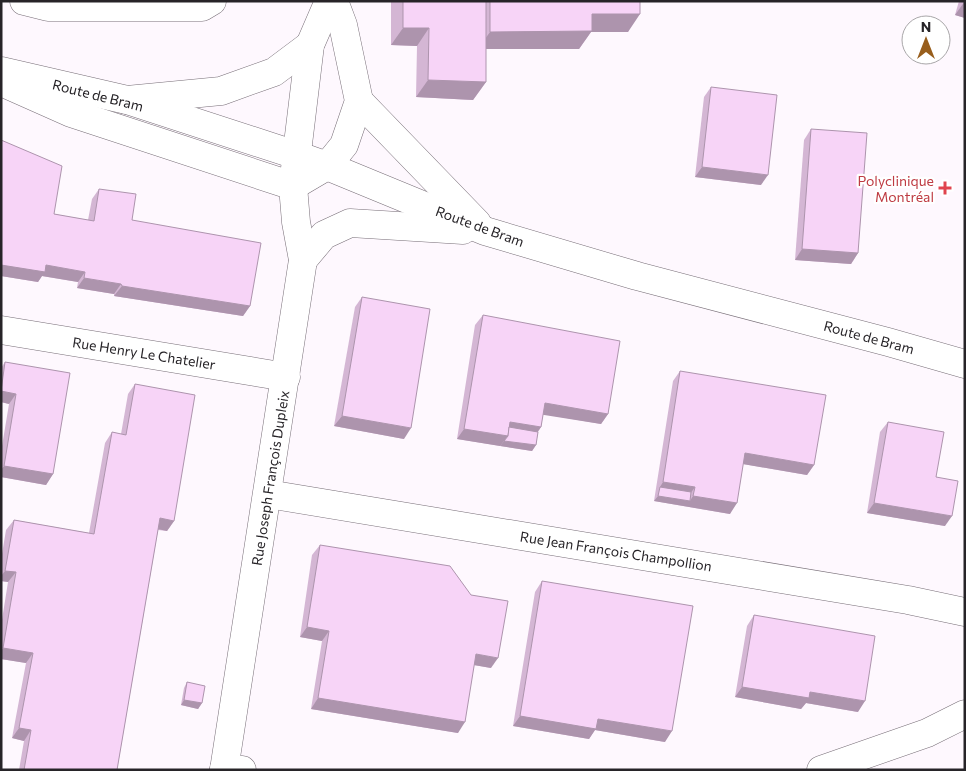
<svg xmlns="http://www.w3.org/2000/svg" width="966" height="771" viewBox="0 0 966 771" font-family="Commissioner,sans-serif">
  <style>
    .lines { fill: none; stroke-linecap: round; stroke-linejoin: round }
    .minor-casing { stroke: #776e77; stroke-width: 29 }
    .major-casing { stroke: #776e77; stroke-width: 29 }
    .minor { stroke: #fff; stroke-width: 28 }
    .major { stroke: #fff; stroke-width: 28 }
    .wall { fill: #d4b6d4 }
    .shaded-wall { fill: #ad94ad }
    .building { fill: #f7d4f7; stroke: #ad94ad }
    .health-dot { fill: #e0444e; stroke: #fff; stroke-width: 2 }
    .labels { text-anchor: middle; dominant-baseline: central; stroke-width: 4.5; stroke-linejoin: round; paint-order: stroke }
    .street-label { font-size: 14px; fill: #272428; stroke: #fff }
    .health-label { font-size: 14px; fill: #be3a42; stroke: #fff; text-anchor: end }
  </style>
  <rect width="100%" height="100%" fill="#fef8fe"/>
  <g class="lines">
    <defs>
      <g id="minor">
        <polyline points="24,1 48,7 202,7 212,1"/>
        <polyline points="127,100 221,91 274,72 310,45"/>
        <polyline points="294,177 310,45 329,1"/>
        <polyline points="1,330 286,377"/>
        <polyline points="268,494 908,600 965,612"/>
        <polyline points="224,769 242,770"/>
        <polyline points="821,770 927,733 965,714"/>
      </g>
      <g id="major">
        <polyline points="1,71 127,100 296,155 327,166 485,231 637,276 888,342 965,364"/>
        <polyline points="8,85 71,113 293,186 327,166 344,145 359,101 343,25 334,1"/>
        <polyline points="359,101 477,223"/>
        <polyline points="303,260 324,235 350,223 463,230"/>
        <polyline points="224,770 303,260 296,222 293,186"/>
      </g>
    </defs>
    <use href="#minor" class="minor-casing"/>
    <use href="#major" class="major-casing"/>
    <use href="#minor" class="minor"/>
    <use href="#major" class="major"/>
  </g>
  <g class="wall">
    <polygon points="391,1 640,1 628,32 591,32 579,49 486,49 486,82 473,100 416,97 417,46 391,45"/>
    <polygon points="959,1 965,1 965,18 955,15"/>
    <polygon points="711,87 761,185 695,177 704,97"/>
    <polygon points="811,129 858,253 851,264 795,260 804,140"/>
    <polygon points="1,140 54,214 88,220 92,199 99,189 132,220 250,306 243,316 114,296 114,294 77,288 78,282 42,276 38,282 1,276"/>
    <polygon points="362,297 404,439 334,426 355,307"/>
    <polygon points="483,315 608,414 601,424 543,414 541,427 538,432 536,445 532,451 457,439 475,325"/>
    <polygon points="5,362 53,474 46,485 1,477 1,452 9,404 1,402 1,368"/>
    <polygon points="680,371 814,465 807,475 743,464 730,514 654,501 673,381"/>
    <polygon points="135,384 174,521 167,531 158,530 117,770 19,770 24,741 12,738 26,663 1,659 1,626 8,582 1,581 1,560 6,530 14,520 89,533 105,443 112,432 121,434 128,394"/>
    <polygon points="888,422 936,477 945,526 867,513 880,432"/>
    <polygon points="320,545 491,668 474,665 458,733 311,709 322,641 300,637 312,555"/>
    <polygon points="542,581 665,742 595,730 589,739 513,726 535,592"/>
    <polygon points="754,615 858,712 806,703 801,709 735,697 747,626"/>
    <polygon points="187,682 202,703 198,709 181,705 184,688"/>
  </g>
  <g class="shaded-wall">
    <polygon points="965,1 965,18 955,15"/>
    <polygon points="592,14 640,14 628,32 591,32 579,49 478,49 490,32"/>
    <polygon points="403,28 429,28 417,46 391,45"/>
    <polygon points="428,80 486,82 473,100 416,97"/>
    <polygon points="702,167 768,175 761,185 695,177"/>
    <polygon points="802,249 858,253 851,264 795,260"/>
    <polygon points="1,265 46,265 85,272 78,282 42,276 38,282 1,276"/>
    <polygon points="84,278 121,284 114,294 77,288"/>
    <polygon points="122,286 250,306 243,316 114,296"/>
    <polygon points="1,391 16,394 9,404 1,402"/>
    <polygon points="545,403 608,414 601,424 538,414"/>
    <polygon points="342,416 411,428 404,439 334,426"/>
    <polygon points="510,422 541,427 534,437 506,432"/>
    <polygon points="464,429 508,436 500,446 457,439"/>
    <polygon points="504,441 536,445 532,451 500,446"/>
    <polygon points="745,453 814,465 807,475 737,463"/>
    <polygon points="4,466 53,474 46,485 1,477 1,470"/>
    <polygon points="663,482 695,487 688,497 660,487"/>
    <polygon points="658,496 690,501 693,496 737,503 730,514 654,501"/>
    <polygon points="874,503 952,516 945,526 867,513"/>
    <polygon points="160,518 174,521 167,531 153,528"/>
    <polygon points="5,571 16,572 8,582 1,581 1,576"/>
    <polygon points="307,627 329,631 322,641 300,637"/>
    <polygon points="3,648 33,653 26,663 1,659 1,651"/>
    <polygon points="476,654 498,658 491,668 468,664"/>
    <polygon points="742,687 810,692 865,701 858,712 806,703 801,709 735,697"/>
    <polygon points="318,698 465,722 458,733 311,709"/>
    <polygon points="184,700 202,703 198,709 181,705"/>
    <polygon points="520,716 598,719 672,731 665,742 595,730 589,739 513,726"/>
    <polygon points="19,728 31,730 24,741 12,738"/>
  </g>
  <g class="building">
    <polygon points="403,1 486,1 486,82 428,80 429,28 403,28"/>
    <polygon points="490,1 640,1 640,14 592,14 592,31 490,32"/>
    <polygon points="711,87 777,95 768,175 702,167"/>
    <polygon points="811,129 867,133 858,253 802,249"/>
    <polygon points="1,140 62,166 54,214 94,221 99,189 136,194 132,220 261,243 250,306 122,286 121,284 84,278 85,272 46,265 45,272 1,265"/>
    <polygon points="362,297 430,309 411,428 342,416"/>
    <polygon points="483,315 620,341 608,414 545,403 541,427 510,422 508,436 464,429"/>
    <polygon points="5,362 70,373 53,474 4,466 16,394 1,391"/>
    <polygon points="680,371 826,395 814,465 745,453 737,503 693,496 695,487 663,482"/>
    <polygon points="135,384 195,395 174,521 160,518 117,770 24,770 31,730 19,728 33,653 3,648 16,572 5,571 14,520 94,534 112,432 126,435"/>
    <polygon points="888,422 944,432 936,477 958,481 952,516 874,503"/>
    <polygon points="509,427 538,432 536,445 504,441 508,436"/>
    <polygon points="660,487 691,492 690,501 658,496"/>
    <polygon points="320,545 450,566 471,595 508,601 498,658 476,654 465,722 318,698 329,631 307,627"/>
    <polygon points="542,581 693,606 672,731 598,719 596,729 520,716"/>
    <polygon points="754,615 875,636 865,701 810,692 809,698 742,687"/>
    <polygon points="187,682 205,686 202,703 184,700"/>
  </g>
  <path class="health-dot" d="M942.5 180.5h5v5h5v5h-5v5h-5v-5h-5v-5h5z"/>
  <g class="labels">
    <g class="street-label">
      <text transform="translate(98 95) rotate(14)">Route de Bram</text>
      <text transform="translate(480 226) rotate(20)">Route de Bram</text>
      <text transform="translate(869 337) rotate(15)">Route de Bram</text>
      <text transform="translate(144 353) rotate(9)">Rue Henry Le Chatelier</text>
      <text transform="translate(270 478) rotate(-81)">Rue Joseph François Dupleix</text>
      <text transform="translate(616 551) rotate(9)">Rue Jean François Champollion</text>
    </g>
    <g class="health-label">
      <text x="934" y="180">Polyclinique<tspan x="934" dy="16">Montréal</tspan></text>
    </g>
  </g>
  <rect width="966" height="771" fill="none" stroke="#272428" stroke-width="5"/>
  <g transform="translate(926 40)"><circle r="24" fill="#ffffff" stroke="#a9a7a9"/>
  <path d="M0-4L9 19L0 12L-9 19Z" fill="#985e1c"/>
  <text y="-8" font-size="14" font-weight="bold" text-anchor="middle" fill="#272428">N</text>
  </g>
</svg>
